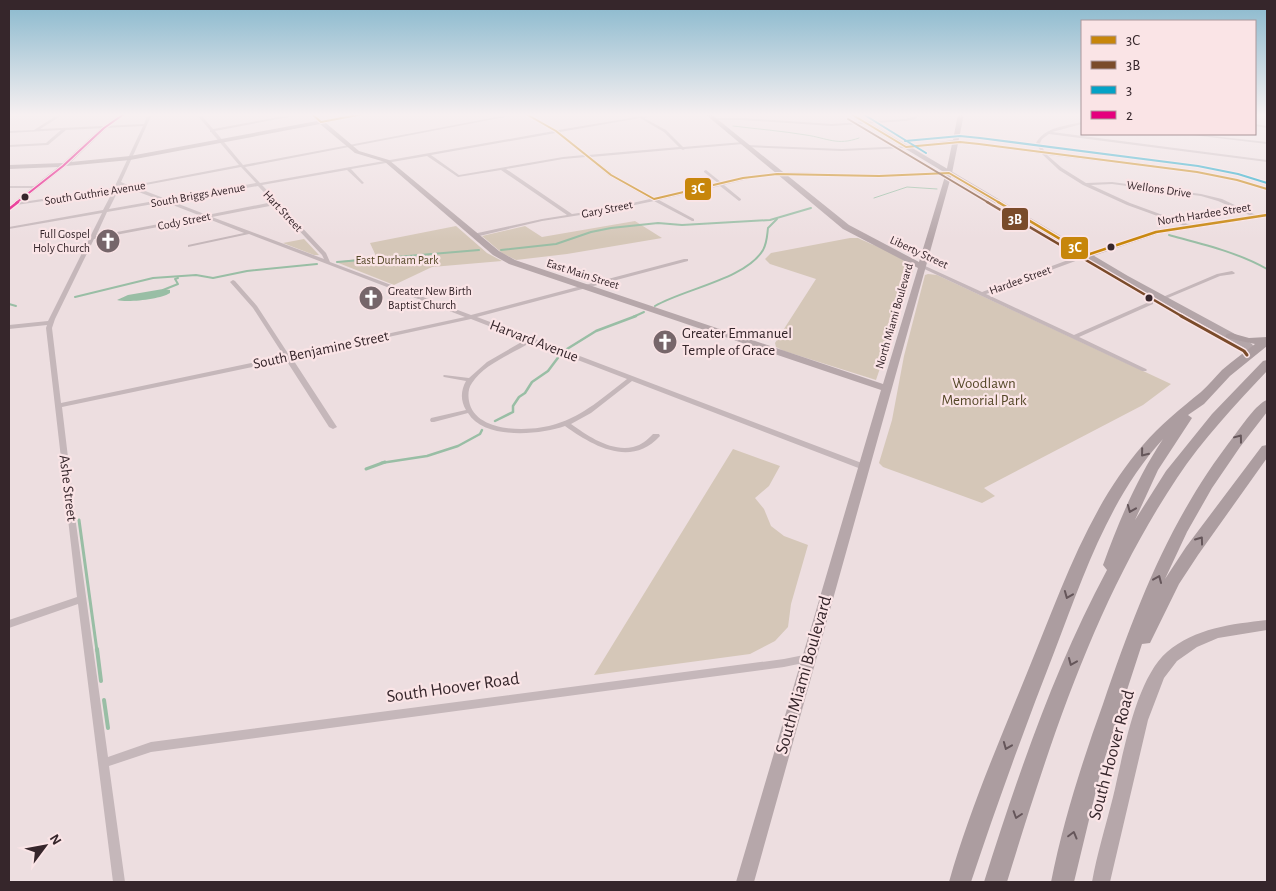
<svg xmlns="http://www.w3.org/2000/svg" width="1276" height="891" viewBox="0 0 1276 891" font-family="'Alegreya Sans',sans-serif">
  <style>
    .green { fill: #d5c7b8 }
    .water { fill: #99bea5 }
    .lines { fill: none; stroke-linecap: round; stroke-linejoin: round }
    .stream-far4 { stroke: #99bea5; stroke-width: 1 }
    .stream-far3 { stroke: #99bea5; stroke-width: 2 }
    .stream-far2 { stroke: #99bea5; stroke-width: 2.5 }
    .stream-far1 { stroke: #99bea5; stroke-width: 3 }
    .stream { stroke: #99bea5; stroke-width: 4 }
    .street { fill: #c5b7ba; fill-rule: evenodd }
    .secondary { fill: #b6a7aa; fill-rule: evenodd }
    .primary { fill: #b4a6a9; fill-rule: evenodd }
    .highway { fill: #ac9da0; fill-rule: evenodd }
    .bus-1-far1-casing { stroke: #fae4e6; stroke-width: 4 }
    .bus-1-casing { stroke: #fae4e6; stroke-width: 5 }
    .bus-2-far2-casing { stroke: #fae4e6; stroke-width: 4 }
    .bus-2-far1-casing { stroke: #fae4e6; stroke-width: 5 }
    .bus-2-casing { stroke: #fae4e6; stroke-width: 6 }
    .bus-3-casing { stroke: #fae4e6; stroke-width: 4 }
    .bus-4-far1-casing { stroke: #fae4e6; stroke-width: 4 }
    .bus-4-casing { stroke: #fae4e6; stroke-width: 5 }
    .bus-1-far1 { stroke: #c7860b; stroke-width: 2 }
    .bus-1 { stroke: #c7860b; stroke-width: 2.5 }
    .bus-2-far2 { stroke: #7a4b2a; stroke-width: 2 }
    .bus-2-far1 { stroke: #7a4b2a; stroke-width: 2.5 }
    .bus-2 { stroke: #7a4b2a; stroke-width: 3 }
    .bus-3 { stroke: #03a2c6; stroke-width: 2 }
    .bus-4-far1 { stroke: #e5007d; stroke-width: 2 }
    .bus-4 { stroke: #e5007d; stroke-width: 2.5 }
    .oneway { stroke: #65565a }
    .bus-dot { fill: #36262b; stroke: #fae4e6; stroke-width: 2 }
    .labels { text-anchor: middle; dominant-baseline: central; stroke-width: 4.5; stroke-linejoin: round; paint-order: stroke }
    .far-street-label { font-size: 12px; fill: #36262b; stroke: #fae4e6 }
    .far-poi-label { font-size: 12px; fill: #36262b; stroke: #fae4e6; text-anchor: end }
    .far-park-label { font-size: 12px; fill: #554828; stroke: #fae4e6 }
    .poi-label { font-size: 15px; fill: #36262b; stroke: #fae4e6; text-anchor: start }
    .street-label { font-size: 15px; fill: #36262b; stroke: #fae4e6 }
    .park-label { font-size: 15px; fill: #554828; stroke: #fae4e6 }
    .near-street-label { font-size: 18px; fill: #36262b; stroke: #fae4e6 }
    .line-badge { stroke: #fae4e6; stroke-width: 2 }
    .badge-label { font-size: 14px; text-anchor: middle; font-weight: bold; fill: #fff }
  </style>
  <rect width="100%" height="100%" fill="#eddee0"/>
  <g class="green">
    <polygon points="635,221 662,238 567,254 516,260 502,253 482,236 525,226 542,237"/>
    <polygon points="456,226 487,253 502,261 432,267 394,285 336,262 376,256 370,243"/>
    <path d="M850,238h8c14,7 50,19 55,33l-37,109 -92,-29 -8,-4 -1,-4 41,-64 -46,-15 -5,-5 6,-6z"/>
    <polygon points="304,239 319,255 314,255 283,243"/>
    <polygon points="928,274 937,275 1171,384 1143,405 984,488 995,496 982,503 883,467 879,463 892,420 904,356 925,275"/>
    <polygon points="733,449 780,466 769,486 755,498 764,509 771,526 784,536 808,545 791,604 788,627 775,641 750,654 594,675"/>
  </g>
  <path class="water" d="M163,289l7,1v3c-9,6 -42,10 -53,7l11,-5z"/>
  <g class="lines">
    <g class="stream-far4">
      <polyline points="221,115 226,114"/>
      <path d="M733,126c24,3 49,5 73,9 21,3 31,11 53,3"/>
      <polyline points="874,198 907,187 937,189"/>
    </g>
    <g class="stream-far3">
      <path d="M1169,235c33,9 68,17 98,34"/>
      <polyline points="501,250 556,244 591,232 611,228 658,223 682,225 770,220 811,208"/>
      <polyline points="337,262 479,250"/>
      <polyline points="163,290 178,284 175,279 178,278"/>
      <polyline points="75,297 153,278 196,275 213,278 247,271 317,264"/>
      <polyline points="9,304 16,306"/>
      <path d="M655,306c29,-17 91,-27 108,-56 4,-7 4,-14 5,-22l9,-9"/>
      <polyline points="633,317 644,312"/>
    </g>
    <g class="stream-far2">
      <polyline points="567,349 596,331 636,316"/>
      <polyline points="495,421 513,412 513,406 519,397 525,393 532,382 548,371 560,355"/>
      <polyline points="381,463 427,456 458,446 480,434 482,430"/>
    </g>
    <g class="stream-far1">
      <polyline points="366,469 385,462"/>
      <polyline points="79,520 97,651"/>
    </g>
    <g class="stream">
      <polyline points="97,649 101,681"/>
      <polyline points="104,700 108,728"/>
    </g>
    <g class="street">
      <path d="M59,114h5l-24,15 104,-5 4,-10h4l-31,68 9,4 109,-21 -28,-33h-1v-2l-14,-16h4l13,15 83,-15h8l-89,17 28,34 270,-51h8l-276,53 15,16 294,-52 -30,-17h5l29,16 79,-13 1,-2 3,1 19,-2 -16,4 22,12 17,17 60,-5 2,1 -2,1 -58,5 -2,1 -2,-1 -90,8 22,17 42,24 63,-15 -14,-11v-1l2,-1 16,13 30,-7 37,-4 81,3 79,-3 2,1 -2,1 -79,3 -81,-3 -37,4 -28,7 17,14v1l-2,1 -19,-15 -61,14 35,19v2h-2l-38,-20 -48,10 -64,10 -67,16 -3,-2 1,-1 69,-15 25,-4 -66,-45 -43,7 -31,-21 -76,13 13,14 -2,1 -15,-14 -85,15 64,68 4,9 141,53 213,-56h4v2l-211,56 390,148 1,2 -1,2h-6l-229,-88 -41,32 -20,11c17,12 40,28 62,23 9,-2 14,-7 20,-13h6l1,2c-29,32 -67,10 -95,-10 -25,9 -81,14 -97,-13l-34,9h-3l-1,-2 1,-2 35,-8c-6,-10 -5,-20 0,-29l-22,-4 -1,-1 1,-1 25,3 18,-16 38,-22 -54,-21 -179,39 45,69 -4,2 -4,-2 -43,-67 -224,47 13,109 33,241 43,-15 633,-83 25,-5 4,1 1,3 -1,3 -29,6 -633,85 -42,14 16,116h-12l-35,-278 -69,24v-8l68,-23 -31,-269 1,-3 -38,4v-4l39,-4 54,-108 -93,16v-2l94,-17 10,-19 -97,14 -2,-1 2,-1 98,-15 29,-62 -77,4 -18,15 -39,2v-2l37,-2 15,-13 -52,3v-2l25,-1zM640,118l24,14 15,15 -91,8 -28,-23zM556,133l28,22 -21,2 -104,18 -28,-20zM586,157l23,19 41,23 -44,10 -34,5 -66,-45 57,-10zM241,167l15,16 -90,16 -31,-12zM120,185l40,15 -51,9 9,-18 3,-2 -2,-1zM258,186l15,16 -66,13 -36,-14zM165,202l36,14 -105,20 11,-24zM275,205l47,50 2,4 -112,-42zM206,218l38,15 -56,12v2l61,-13 216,83 -176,38 -32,-49 -22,-25 -2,-1 -3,2 23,26 31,48 -223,47 -9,-75 3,-9 39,-80zM531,342l96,37c-22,17 -44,37 -71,45 -24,8 -81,10 -87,-23 -1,-5 -1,-13 3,-18 12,-19 40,-29 59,-41z"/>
      <polygon points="122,114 135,114 123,116"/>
      <polygon points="915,114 919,114 916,119 905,121 832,126 742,120 714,120 712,119 714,118 742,118 832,124 905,119 914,117"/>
      <path d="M1082,122v2l-30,8 215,28v2l-218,-28 -7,5 -2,4 5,9c75,9 150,14 222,36v2l-31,-9 -39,-8 -150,-18 15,13 24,15 26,-1 89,12 21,5 38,18 -4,1 -38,-17 -17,-5 -89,-12 -21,1 39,18 60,22v2h-2l-61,-22 -44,-20 -24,-15 -17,-16 -90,-12 2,-1 87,11 -5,-9c9,-16 29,-17 46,-21z"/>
      <polygon points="1255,124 1267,126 1267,128 1255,126"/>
      <polygon points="1184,134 1194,134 1267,142 1267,144"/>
      <polygon points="747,145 842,149 906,146 908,147 906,148 842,151 746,147 745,146"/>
      <polygon points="9,186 38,186 40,187 38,188 9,188"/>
      <polygon points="1087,253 1090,255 1089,256 986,294 1074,335 1149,302 1153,302 1153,304 1079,337 1146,369 1147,370 1146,371 1142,371 918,266 923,265 982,292"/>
      <polygon points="1232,271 1235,273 1234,274 1220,276 1163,300 1159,300 1158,299 1217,274"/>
    </g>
    <g class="secondary">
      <polygon points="120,114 127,114 106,129 71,162 130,156 317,121 309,114 315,114 322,120 354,114 366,114 326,123 359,151 389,160 499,251 515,260 883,384 918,268 843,229 705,114 711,114 849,225 919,262 946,173 952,144 906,149 903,147 953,140 958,114 964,114 952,173 754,882 736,882 881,390 509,264 493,255 385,162 355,153 320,124 130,160 66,166 9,211 9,206 58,167 9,169 9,165 63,163 102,127"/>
      <polygon points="1267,213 1267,217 1157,234 1090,257 1083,255 1156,230"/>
      <path d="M1267,620v10l-49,8 -21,9 -20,14 -13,17 -16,42 -38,162h-18c5,-28 14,-57 21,-85 10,-41 22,-117 54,-145 28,-24 65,-28 100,-32z"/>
    </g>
    <polygon class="primary" points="848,114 855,114 1128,276 1235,334 1252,344 1257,352 1256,354 1248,354 1244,348 1122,280"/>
    <g class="highway">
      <path d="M1231,333l18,5 18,-1v9l-37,30 -26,28 -16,11 4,3 -34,52 -23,50 31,-49 46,-57 51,-53 4,-1v11c-32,34 -64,68 -90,107 -82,123 -127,264 -170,404h-23c34,-107 70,-213 123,-312l-4,-5c16,-44 34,-87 60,-126 -54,59 -80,138 -108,211 -30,77 -58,154 -84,232h-22c20,-71 50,-140 78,-209 32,-77 60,-164 116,-228 17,-20 37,-36 58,-53 8,-7 14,-15 21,-22 10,-9 22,-17 33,-26l-28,-6 -2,-2 2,-2z"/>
      <path d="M1267,400v12l-27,35 -28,41 -25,44 -22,47 21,-32 76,-101 5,-1v13l-69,97 -19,29 -29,59 -8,1 -41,126 -27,112h-23c12,-60 31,-120 52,-178 34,-99 66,-184 131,-268 7,-9 23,-33 33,-36z"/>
    </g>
    <defs>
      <g id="bus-1-far1">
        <polyline points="312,114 321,122 363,114"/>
        <polyline points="526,114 556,131 611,175 654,199 743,178 777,174 879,176 949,173 1000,203"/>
        <polyline points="851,114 906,147 960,142 979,144 1197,172 1237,180 1267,189"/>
      </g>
      <polyline id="bus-1" points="998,202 1087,255 1156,232 1267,215"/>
      <polyline id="bus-2-far2" points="848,119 989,203"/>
      <polyline id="bus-2-far1" points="987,202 1183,317"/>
      <polyline id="bus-2" points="1181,316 1244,351 1247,355"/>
      <g id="bus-3">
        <polyline points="863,114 926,153"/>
        <polyline points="905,141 960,136 980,138 1198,166 1238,174 1267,183"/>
      </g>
      <polyline id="bus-4-far1" points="16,203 63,166 104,128 124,114"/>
      <polyline id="bus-4" points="9,209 18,202"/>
    </defs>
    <use href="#bus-1-far1" class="bus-1-far1-casing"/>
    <use href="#bus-1" class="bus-1-casing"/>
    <use href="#bus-2-far2" class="bus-2-far2-casing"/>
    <use href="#bus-2-far1" class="bus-2-far1-casing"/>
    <use href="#bus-2" class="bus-2-casing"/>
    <use href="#bus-3" class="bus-3-casing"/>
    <use href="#bus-4-far1" class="bus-4-far1-casing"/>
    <use href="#bus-4" class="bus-4-casing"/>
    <use href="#bus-1-far1" class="bus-1-far1"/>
    <use href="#bus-1" class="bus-1"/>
    <use href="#bus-2-far2" class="bus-2-far2"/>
    <use href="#bus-2-far1" class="bus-2-far1"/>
    <use href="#bus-2" class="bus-2"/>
    <use href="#bus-3" class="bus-3"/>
    <use href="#bus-4-far1" class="bus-4-far1"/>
    <use href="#bus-4" class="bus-4"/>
  </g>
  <defs><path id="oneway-chevron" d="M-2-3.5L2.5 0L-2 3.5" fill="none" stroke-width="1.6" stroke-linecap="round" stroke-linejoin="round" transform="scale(1.25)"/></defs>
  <g class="oneway">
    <use href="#oneway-chevron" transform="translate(1239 438) rotate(-53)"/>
    <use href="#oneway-chevron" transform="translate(1144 453) rotate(129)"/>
    <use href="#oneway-chevron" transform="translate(1131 509) rotate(112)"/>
    <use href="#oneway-chevron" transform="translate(1200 540) rotate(-54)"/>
    <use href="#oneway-chevron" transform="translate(1158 579) rotate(-67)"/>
    <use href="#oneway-chevron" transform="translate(1068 595) rotate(112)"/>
    <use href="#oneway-chevron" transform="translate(1072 662) rotate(113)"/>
    <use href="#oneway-chevron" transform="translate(1007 746) rotate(112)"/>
    <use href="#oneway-chevron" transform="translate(1017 815) rotate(108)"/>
    <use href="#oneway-chevron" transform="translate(1073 835) rotate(-75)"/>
  </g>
  <linearGradient id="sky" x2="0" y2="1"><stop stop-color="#88b8cd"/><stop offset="0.48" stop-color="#f7f0f1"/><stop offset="1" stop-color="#f7f0f1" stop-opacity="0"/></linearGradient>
  <rect width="1276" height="239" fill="url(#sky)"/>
  <defs>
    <symbol id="church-disc" viewBox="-11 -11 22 22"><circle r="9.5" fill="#76666a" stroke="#fae4e6"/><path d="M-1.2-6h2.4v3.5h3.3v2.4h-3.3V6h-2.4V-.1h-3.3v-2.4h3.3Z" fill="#fff"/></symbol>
  </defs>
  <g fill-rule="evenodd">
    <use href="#church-disc" x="94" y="227" width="28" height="28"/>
    <use href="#church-disc" x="357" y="284" width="28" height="28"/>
    <use href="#church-disc" x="651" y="328" width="28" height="28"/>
  </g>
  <g class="bus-dot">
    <circle cx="25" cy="197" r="4.5"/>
    <circle cx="1111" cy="247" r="4.5"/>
    <circle cx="1149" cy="298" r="4.5"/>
  </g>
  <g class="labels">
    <g class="far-street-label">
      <text transform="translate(1159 189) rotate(8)">Wellons Drive</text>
      <text transform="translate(95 193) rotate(-9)">South Guthrie Avenue</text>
      <text transform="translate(198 195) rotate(-10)">South Briggs Avenue</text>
      <text transform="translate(607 209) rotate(-11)">Gary Street</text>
      <text transform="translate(283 211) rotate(47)">Hart Street</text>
      <text transform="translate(1204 214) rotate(-9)">North Hardee Street</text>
      <text transform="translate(184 221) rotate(-11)">Cody Street</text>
      <text transform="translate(919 252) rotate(25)">Liberty Street</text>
      <text transform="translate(583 274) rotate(18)">East Main Street</text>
      <text transform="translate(1020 280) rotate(-20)">Hardee Street</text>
      <text transform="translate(894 316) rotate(-74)">North Miami Boulevard</text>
    </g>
    <g class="far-poi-label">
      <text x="90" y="234">Full Gospel<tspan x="90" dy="14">Holy Church</tspan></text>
      <text x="388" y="291" text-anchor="start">Greater New Birth<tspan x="388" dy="14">Baptist Church</tspan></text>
    </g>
    <g class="far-park-label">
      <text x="397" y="260">East Durham Park</text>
    </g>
    <g class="poi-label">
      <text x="682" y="333">Greater Emmanuel<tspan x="682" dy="17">Temple of Grace</tspan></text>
    </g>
    <g class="street-label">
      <text transform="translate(534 341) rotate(21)">Harvard Avenue</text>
      <text transform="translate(321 350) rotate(-12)">South Benjamine Street</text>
      <text transform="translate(68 488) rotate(83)">Ashe Street</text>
    </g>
    <g class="park-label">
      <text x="984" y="383">Woodlawn<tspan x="984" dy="17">Memorial Park</tspan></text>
    </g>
    <g class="near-street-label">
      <text transform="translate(804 675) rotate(-74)">South Miami Boulevard</text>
      <text transform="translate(453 688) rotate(-8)">South Hoover Road</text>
      <text transform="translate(1112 755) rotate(-75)">South Hoover Road</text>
    </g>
  </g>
  <g class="line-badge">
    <rect x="684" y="177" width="28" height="24" rx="5" fill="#c7860b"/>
    <rect x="1001" y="207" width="28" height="24" rx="5" fill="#7a4b2a"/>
    <rect x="1060" y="236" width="29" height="24" rx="5" fill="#c7860b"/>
  </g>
  <g class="badge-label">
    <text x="698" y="193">3C</text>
    <text x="1015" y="224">3B</text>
    <text x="1075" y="252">3C</text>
  </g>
  <rect width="1276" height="891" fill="none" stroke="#36262b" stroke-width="20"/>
  <rect x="1081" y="20" width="175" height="115" fill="#fae4e6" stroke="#ac989b"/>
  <rect x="1091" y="36" width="25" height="8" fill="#c7860b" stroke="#ac989b"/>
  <text x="1126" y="45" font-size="15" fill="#36262b">3C</text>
  <rect x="1091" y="61" width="25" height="8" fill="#7a4b2a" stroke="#ac989b"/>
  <text x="1126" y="70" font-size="15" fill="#36262b">3B</text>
  <rect x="1091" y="86" width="25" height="8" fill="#03a2c6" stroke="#ac989b"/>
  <text x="1126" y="95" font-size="15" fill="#36262b">3</text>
  <rect x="1091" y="111" width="25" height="8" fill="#e5007d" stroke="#ac989b"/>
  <text x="1126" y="120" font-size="15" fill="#36262b">2</text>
  <g transform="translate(45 846) rotate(58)" stroke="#fae4e6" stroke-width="4" paint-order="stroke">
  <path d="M0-4L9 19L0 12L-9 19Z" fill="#36262b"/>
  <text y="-8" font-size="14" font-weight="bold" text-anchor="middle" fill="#36262b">N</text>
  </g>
</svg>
